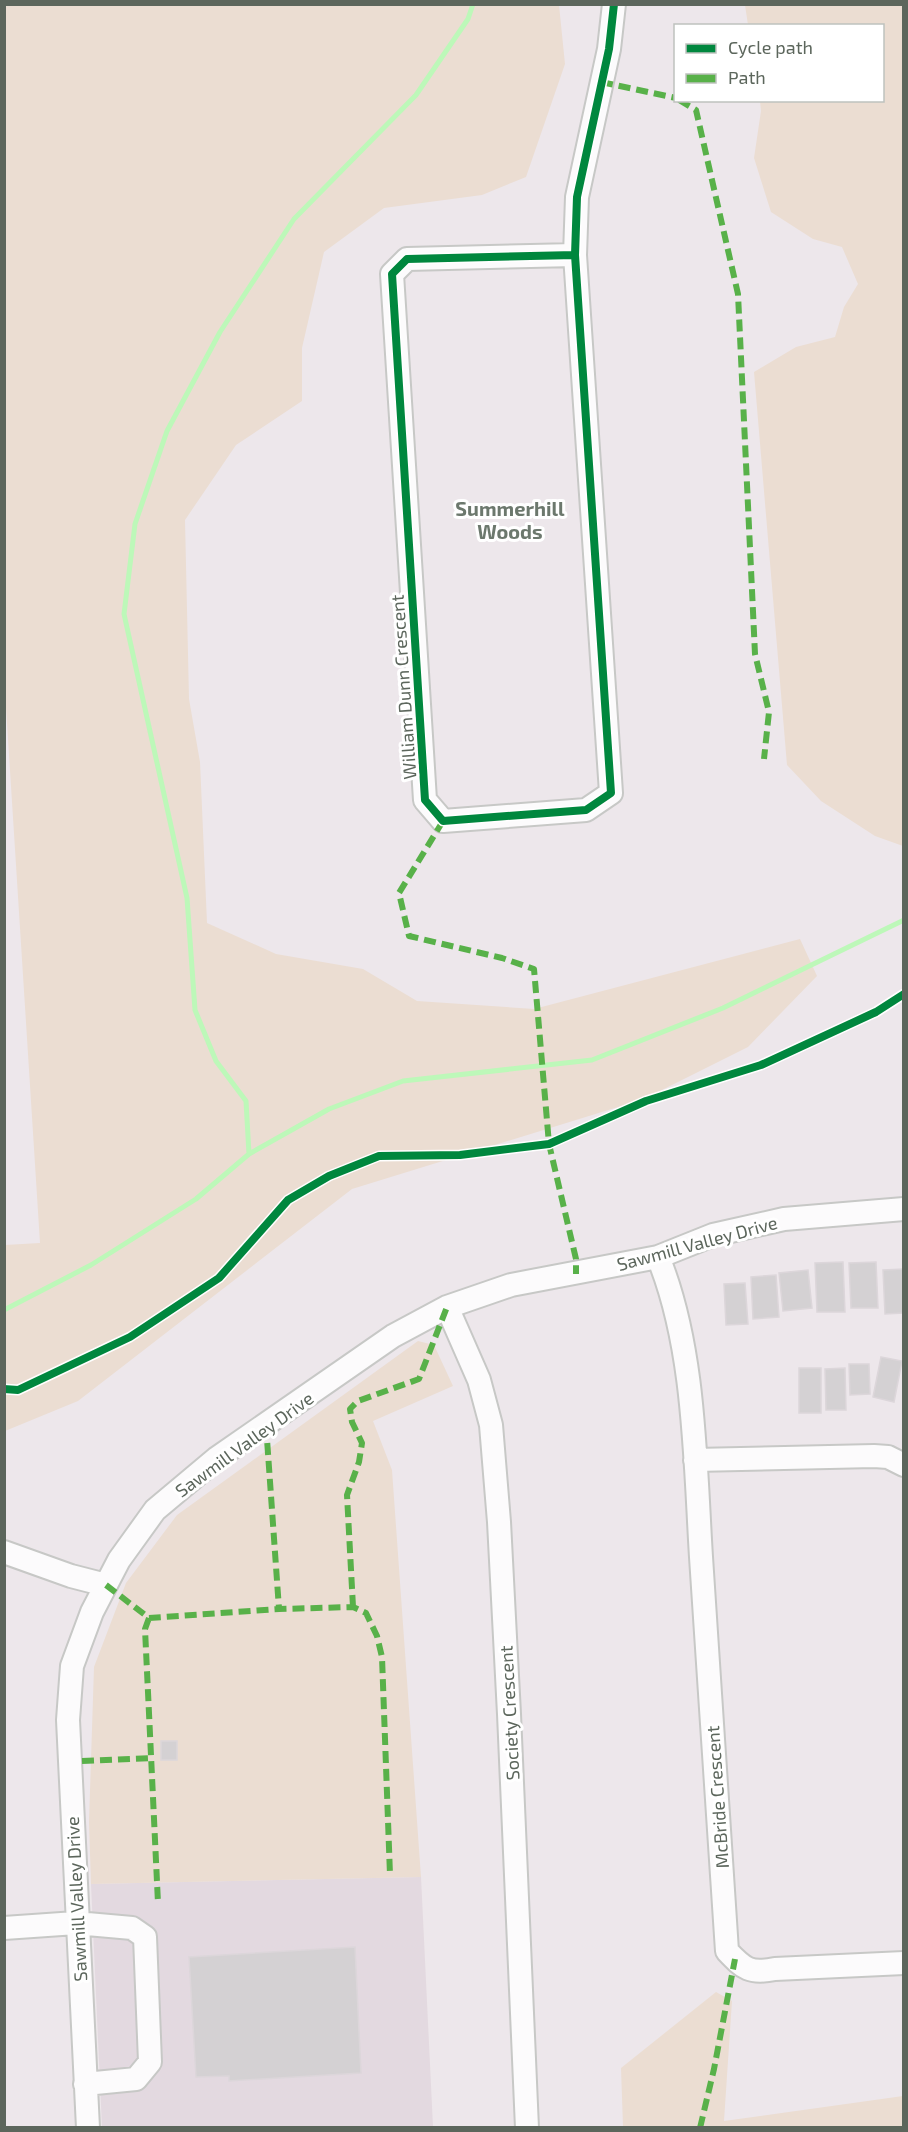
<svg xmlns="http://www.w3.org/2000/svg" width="908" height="2132" viewBox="0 0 908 2132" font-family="'Exo 2',sans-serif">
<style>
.education{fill:#e3d9e0}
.green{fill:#ebddd2}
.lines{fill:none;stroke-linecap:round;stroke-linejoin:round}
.stream{stroke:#bdf8b9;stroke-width:5}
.building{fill:#d4d1d3;stroke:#dcd6da;stroke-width:1.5}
.minor-casing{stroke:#c7c8c6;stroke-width:26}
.minor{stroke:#fcfbfc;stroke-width:22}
.quiet{stroke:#58b149;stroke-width:6;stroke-dasharray:12 6;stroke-linecap:butt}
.cycleway-casing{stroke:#fff;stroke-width:11}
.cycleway{stroke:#00873e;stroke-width:8}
.labels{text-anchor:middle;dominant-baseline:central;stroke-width:6;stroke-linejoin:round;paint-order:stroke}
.street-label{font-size:18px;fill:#5c665c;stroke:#fff}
.neighbourhood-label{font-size:20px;font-weight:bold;fill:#6c786d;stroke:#fff}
</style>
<rect width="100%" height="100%" fill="#ede7eb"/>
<!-- education -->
<path class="education" d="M421,1877l12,250h-331l-11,-243z"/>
<!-- green -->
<path class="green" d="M5,4l554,1 6,59 -39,113 -44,18 -98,13 -60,44 -22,96v53l-66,44 -51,75 4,179 11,63 7,161 69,31 87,15 54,32 117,8 266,-70 17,37 -69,71 -104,52 -292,90 -274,212 -73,30v-186l35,-2 -36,-567z
M745,5h158v841l-28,-10 -54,-35 -34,-36 -33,-393 42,-25 39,-10 9,-30 14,-23 -16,-37 -29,-8 -42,-27 -17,-54 7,-47 -1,-10 122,-1v-74l-134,-1z
M418,1341l16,4 19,41 -80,35 19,49 29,407 -330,7 -2,-62 5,-155 32,-84 51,-68z
M716,1992l16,9 -8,120 179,-25v31h-280l-2,-59z"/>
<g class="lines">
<!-- stream -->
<path class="stream" d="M249,1154l-3,-53 -30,-40 -21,-51 -8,-112 -63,-284 11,-90 32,-93 53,-99 74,-113 122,-124 52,-76 5,-15
M4,1310l87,-45 105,-66 53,-45 80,-45 74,-28 189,-21 131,-52 181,-88"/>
</g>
<!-- building -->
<path class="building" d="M843,1262l2,50h-28l-2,-49z
M876,1262l2,46h-27l-2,-45z
M904,1269v44l-19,1 -2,-44z
M808,1270l4,38 -29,3 -4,-38z
M776,1275l3,42 -26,2 -2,-42z
M745,1283l3,41 -22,1 -2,-41z
M881,1357l21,4 -8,41 -21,-5z
M849,1364h20l1,30 -20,1z
M799,1368h22v45h-22z
M845,1368l1,42h-20l-1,-41z
M161,1741h16v19h-16z
M355,1947l6,126 -132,8v-5l-33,1 -7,-120z"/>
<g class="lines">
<defs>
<path id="minor" d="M575,255l-168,4 -15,15 33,526 18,21 143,-11 25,-17 -36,-538 2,-58 32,-148 5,-45
M658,1257c37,90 37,203 43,300 9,131 17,263 26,394 17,18 23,23 48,18l129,-6
M447,1307l32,73 12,45 8,97 10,192 18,414
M695,1460l179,-4 14,1 16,8
M4,1552l67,24 35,9
M4,1928l72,-5 56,5 13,9 5,125 -14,17 -51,5
M88,2128l-20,-408 4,-54 20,-54 27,-52 36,-50 62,-52 176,-122 54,-29 64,-22 147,-28 55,-22 71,-16 120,-10"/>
</defs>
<!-- minor casing -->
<use href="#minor" class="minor-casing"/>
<!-- minor -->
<use href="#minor" class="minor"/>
<!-- quiet -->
<path class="quiet" d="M601,82l75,16
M679,100l17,10 42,184 17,360 14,58 -5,47
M443,821l-44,72 10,43 93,22 32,11 15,175 27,115v15
M266,1425l13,184
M106,1585l43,33 130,-9 74,-2 13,6 11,23 5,21 8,218
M353,1607l-6,-112 12,-33 3,-19 -10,-21 -2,-13 8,-8 61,-22 28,-72
M149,1618l-4,11 13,274
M82,1761l69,-3
M700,2128l14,-59 21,-110"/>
<defs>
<path id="cycleway" d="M575,255l-168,4 -15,15 33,526 18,21 143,-11 25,-17 -36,-538 2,-58 32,-148 5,-45
M4,1389l14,1 112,-53 89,-59 69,-78 41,-24 50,-20 81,-1 89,-11 97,-43 115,-36 115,-53 28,-18"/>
</defs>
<!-- cycleway casing -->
<use href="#cycleway" class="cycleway-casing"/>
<!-- cycleway -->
<use href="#cycleway" class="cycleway"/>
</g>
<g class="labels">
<!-- street labels -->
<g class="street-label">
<text transform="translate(403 687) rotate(-94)">William Dunn Crescent</text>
<text transform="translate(697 1243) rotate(-15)">Sawmill Valley Drive</text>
<text transform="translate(244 1444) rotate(-36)">Sawmill Valley Drive</text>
<text transform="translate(509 1713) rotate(-93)">Society Crescent</text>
<text transform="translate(717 1797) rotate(-94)">McBride Crescent</text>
<text transform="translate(76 1899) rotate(-93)">Sawmill Valley Drive</text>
</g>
<!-- neighbourhood labels -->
<g class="neighbourhood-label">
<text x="510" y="508">Summerhill<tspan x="510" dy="23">Woods</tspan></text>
</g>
</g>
<!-- border -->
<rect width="908" height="2132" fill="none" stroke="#5c665c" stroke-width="12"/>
<!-- legend -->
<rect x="674" y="24" width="210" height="78" fill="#ffffff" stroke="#bec2be" stroke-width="1.5"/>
<rect x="686" y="44" width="30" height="9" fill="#00873e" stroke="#bec2be" stroke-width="1.5"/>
<text x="728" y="54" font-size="18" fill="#5c665c">Cycle path</text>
<rect x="686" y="74" width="30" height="9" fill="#58b149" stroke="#bec2be" stroke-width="1.5"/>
<text x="728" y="84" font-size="18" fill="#5c665c">Path</text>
</svg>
